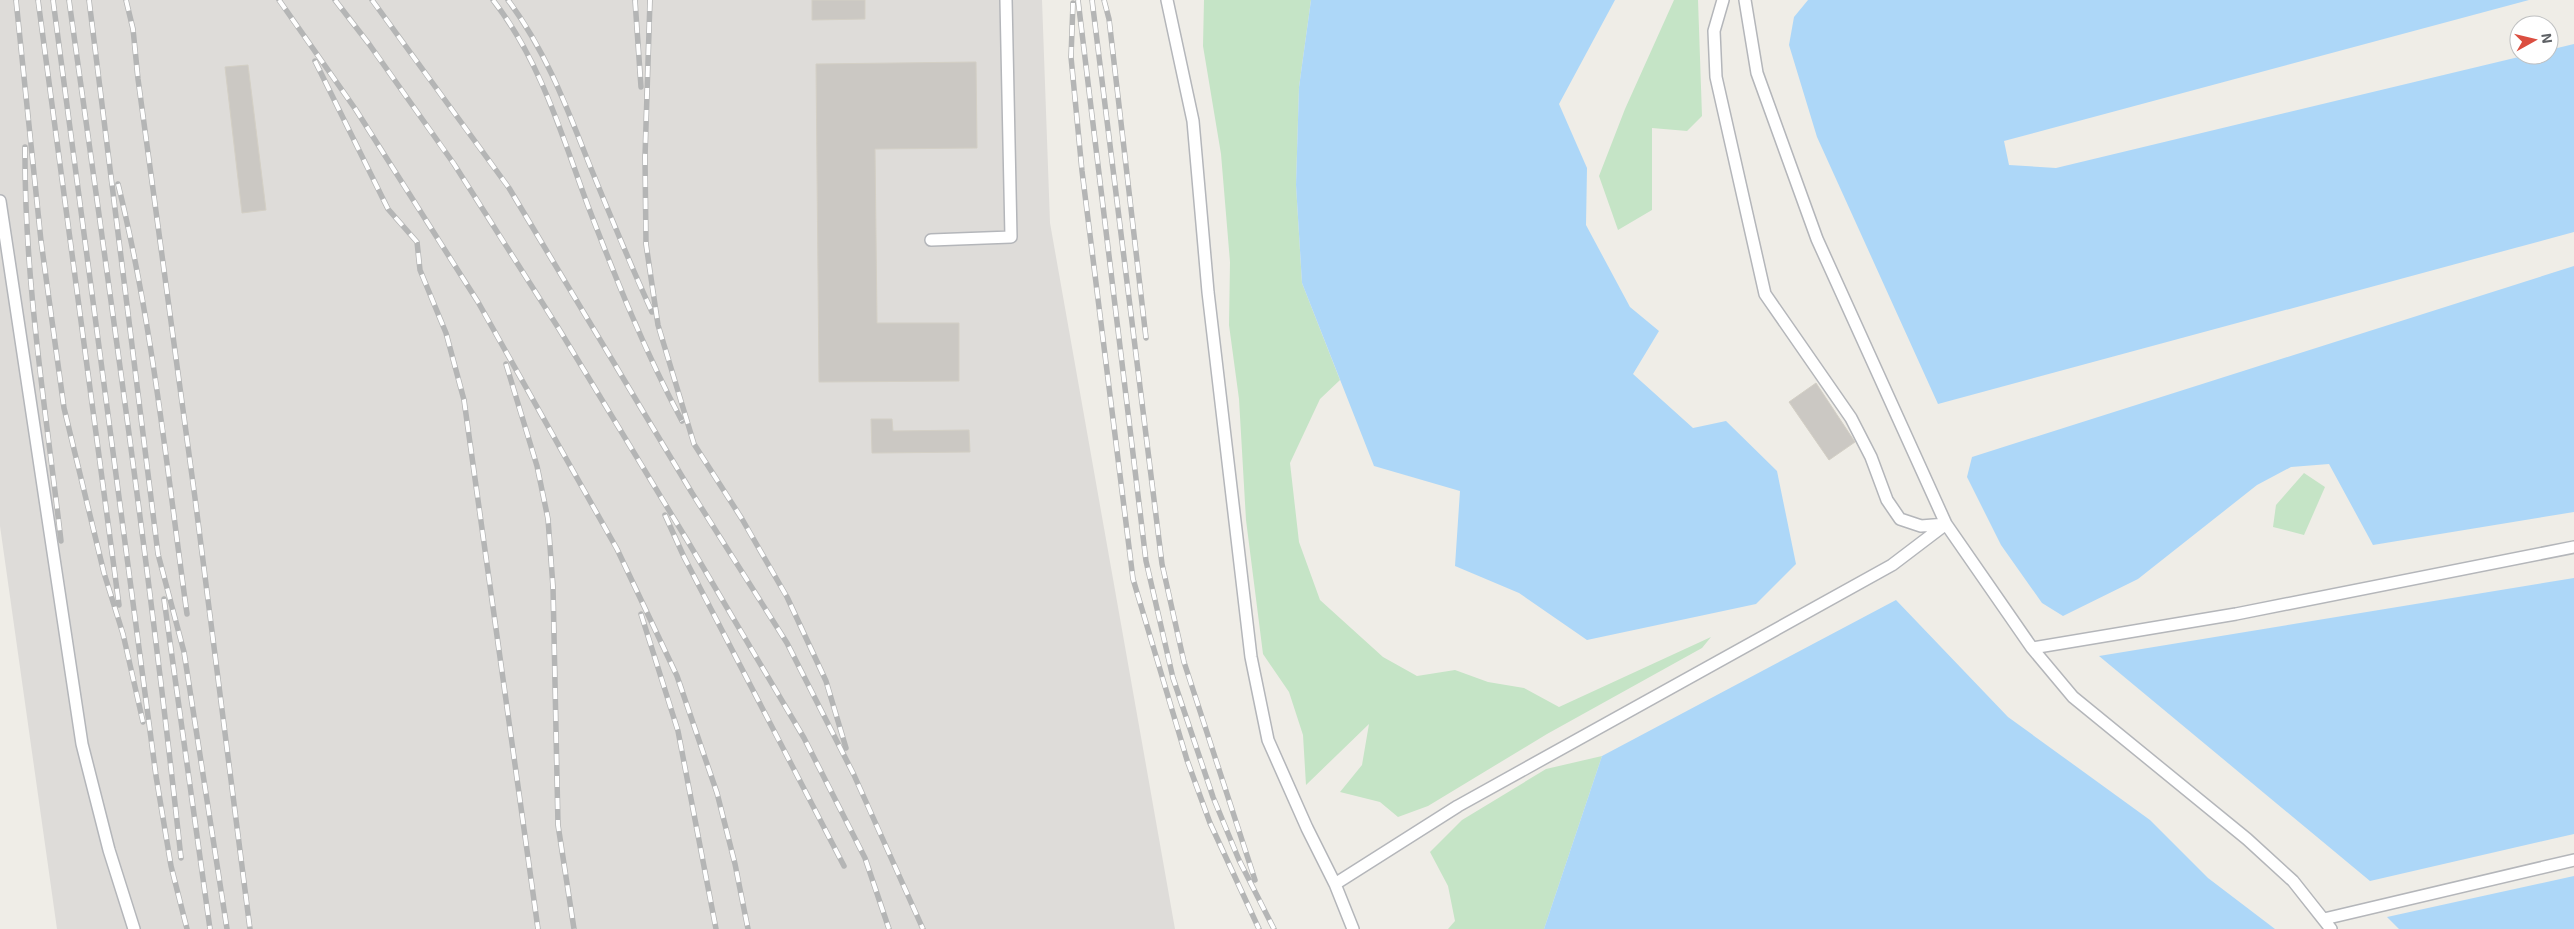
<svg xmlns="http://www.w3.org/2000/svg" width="2574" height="929" viewBox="0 0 2574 929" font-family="'Exo 2',sans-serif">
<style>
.industrial{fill:#dedcd9}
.green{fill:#c5e4c6}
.water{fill:#add7f8}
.building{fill:#cbc8c3;stroke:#d3cfc5}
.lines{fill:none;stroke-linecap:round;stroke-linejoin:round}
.service-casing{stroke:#b4b6ba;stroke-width:14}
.service{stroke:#fff;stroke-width:11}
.rail-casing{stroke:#b4b5b5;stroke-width:5.5}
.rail{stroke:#fff;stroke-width:4;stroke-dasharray:11;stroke-linecap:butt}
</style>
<rect width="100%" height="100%" fill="#efede7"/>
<!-- industrial -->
<path class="industrial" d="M0,0h1042l8,223 125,706h-1118l-57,-403z"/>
<!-- green -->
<path class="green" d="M1204,0h107l-12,87 -3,98 6,98 38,97 -20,19 -30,64 9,79 21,58 63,57 34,19 38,-6 33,12 36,6 35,19 152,-70 -9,11 -155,86 -119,72 -30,11 -18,-15 -40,-10 22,-27 7,-41 -63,61 -3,-50 -14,-43 -26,-38 -17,-134 -7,-121 -10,-74 1,-63 -9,-108 -18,-108z
M1674,0h24l4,116 -15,15 -35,-3v82l-34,20 -19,-54 26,-67z
M2304,473l21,14 -21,48 -31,-8 3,-22z
M1602,756l-58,173h-96l7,-8 -7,-35 -18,-34 32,-32 84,-51z"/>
<!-- water -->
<path class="water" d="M1311,0h304l-56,104 28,64 -1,57 44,82 29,24 -26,43 60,54 33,-7 51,50 19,93 -40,40 -169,36 -68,-47 -64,-27 5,-75 -86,-25 -72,-183 -6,-98 3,-98z
M1808,0h721l-525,141 5,24 47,3 471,-113h22v-5l25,-6v188l-636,172 -121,-267 -28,-92 5,-28z
M2574,266v246l-201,33 -44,-81 -38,3 -34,18 -119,94 -75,37 -21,-13 -41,-58 -34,-68 5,-20z
M2574,578v256l-204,47 -271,-225z
M1896,600l112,117 142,103 58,58 67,51h-731l58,-173z
M2574,876v53h-175l-12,-12z"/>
<!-- building -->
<path class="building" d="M812,0h53v19l-53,1z
M976,62l1,86 -102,1 2,174h82v58l-140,1 -3,-318z
M248,65l18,145 -24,3 -17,-146z
M1816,383l39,59 -26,18 -40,-58z
M871,419h21l1,12 76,-1 1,22 -98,1z"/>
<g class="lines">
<defs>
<path id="service" d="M1167,0l26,121 15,171 43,365 17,83 39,88 28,56 18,45
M1723,0l-9,31 2,46 49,217 86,124 20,39 16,43 13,19 21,7 25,-2
M1745,0l12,73 60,166 129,285 86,124 41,49 174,142 46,42 38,48
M0,201l82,543 27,106 25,79
M931,240l80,-3 -5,-237
M2032,648l204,-34 338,-67
M1335,884l123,-78 434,-241 54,-41
M2324,919l250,-59"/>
</defs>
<!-- service casing -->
<use href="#service" class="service-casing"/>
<!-- service -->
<use href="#service" class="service"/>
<defs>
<path id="rail" d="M16,0l25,241 23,167 40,165 19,61 20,88
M38,0l81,605
M53,0l103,776 15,90 16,63
M69,0c40,286 81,571 112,858
M89,0l69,554 26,98 43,277
M126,0l7,29 5,50 57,419 55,431
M279,0l77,110 122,192 139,247 60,127 40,117 18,71 13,65
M335,0l34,44 85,120 105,165 128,211 117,198 61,120 24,71
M372,0l137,188 183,305 95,150 67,132 69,154
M493,0c48,62 68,133 95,206 28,73 57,146 94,215
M508,0c38,51 59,108 82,166 20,49 40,98 62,146
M635,0l6,87
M650,0l-5,157 1,87 12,81 36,119 48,75 45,78 39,84 20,67
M1078,0l68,561 27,117 40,119 26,63 35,69
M1092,0l70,564 22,98 71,218
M1104,0l5,19 37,319
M1073,3l-2,54 11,114 51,408 54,181 23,63 49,106
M315,61l73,148 29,33 3,28 26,63 18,67 74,529
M25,147c-1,132 21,264 36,394
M118,184c35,141 49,287 69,430
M506,364l31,102 11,53 5,68 5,238 16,104
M665,515l19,42 160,309
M164,599l46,330
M641,614l37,117 38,198"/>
</defs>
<!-- rail casing -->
<use href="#rail" class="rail-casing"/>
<!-- rail -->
<use href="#rail" class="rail"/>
</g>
<!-- north arrow -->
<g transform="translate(2534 40) rotate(82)"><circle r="24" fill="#ffffff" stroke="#bfc0c1"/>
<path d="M0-4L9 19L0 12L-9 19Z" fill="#db4e40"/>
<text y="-8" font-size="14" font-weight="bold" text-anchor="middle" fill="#5e6165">N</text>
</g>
</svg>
